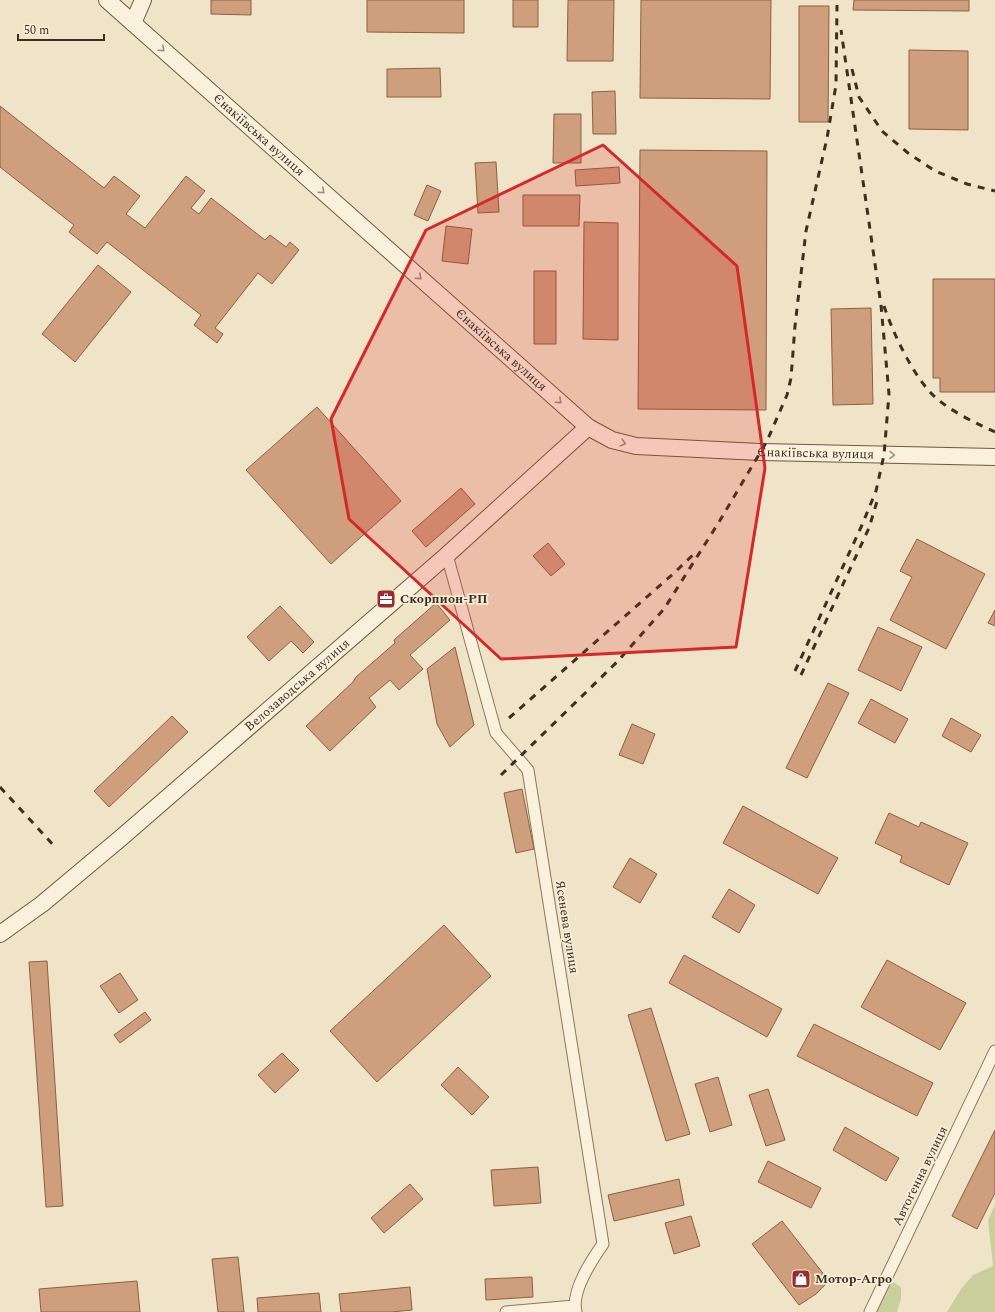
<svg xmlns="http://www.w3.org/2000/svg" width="995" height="1312" viewBox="0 0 995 1312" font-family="Spectral,serif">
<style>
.green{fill:#c9cf9b}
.building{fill:#cf9f7d;stroke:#8d5f41}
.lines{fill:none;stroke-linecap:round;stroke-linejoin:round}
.street-casing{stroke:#8d765c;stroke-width:13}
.secondary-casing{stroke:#6f573f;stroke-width:18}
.street{stroke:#faf1dc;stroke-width:11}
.secondary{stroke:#faf1dc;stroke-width:16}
.rail{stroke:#3d2e20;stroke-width:3;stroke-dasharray:7 7;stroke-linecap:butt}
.oneway{stroke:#9c907e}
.marked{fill:#d62828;fill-opacity:0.2;stroke:#d62828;stroke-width:3;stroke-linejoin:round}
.labels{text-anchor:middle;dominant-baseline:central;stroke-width:3.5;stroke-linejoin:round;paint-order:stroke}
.street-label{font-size:13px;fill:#3d2e20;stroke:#f7eed8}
.poi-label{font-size:13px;font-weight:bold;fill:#3d2e20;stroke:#f7eed8;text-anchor:start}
</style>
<rect width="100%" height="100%" fill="#f0e4c8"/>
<!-- green -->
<path class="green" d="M995,1205v107h-48l14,-23 12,-14 20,-9 -5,-46z
M890,1280l11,7v12l-4,13h-27z"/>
<!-- building -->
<path class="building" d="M211,0h40v15l-40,-1z
M367,0h97v33l-97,-1z
M513,0h25v27h-25z
M568,0h46l-1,61h-46z
M641,0h130l-1,99 -130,-1z
M854,0h115v11l-116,-1z
M799,6h30l-1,116h-29z
M909,50l59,1v79l-59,-1z
M440,68l1,29h-54v-28z
M615,91l1,43h-23l-1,-42z
M0,106l104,82 10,-12 26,20 -14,18 19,14 41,-52 19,15 -14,17 8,6 12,-16 54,42 5,-5 16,12 4,-5 9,8 -27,34 -14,-11 -43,55 8,6 -6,9 -23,-18 7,-10 -94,-73 -10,12 -28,-22 5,-7 -74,-58z
M554,114h27v49h-28z
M640,150l127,1 -1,259 -128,-1z
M496,162l3,50 -21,1 -3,-50z
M619,167l1,16 -44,3 -1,-16z
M427,185l14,6 -13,30 -14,-6z
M523,195h57l-1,31h-56z
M584,222l34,1v117l-35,-1z
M446,226l26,3 -4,35 -26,-3z
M98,265l33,27 -56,70 -33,-28z
M534,271h22v73h-22z
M933,279h62v113h-55v-14h-7z
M871,308l2,96 -40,1 -2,-96z
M317,407l84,94 -70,63 -85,-94z
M461,488l14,16 -49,43 -14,-16z
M917,539l68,35 -39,75 -56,-29 22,-43 -12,-6z
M548,543l17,21 -14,12 -18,-20z
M436,603l14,17 -40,35 13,14 -24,21 -9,-10 -21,18 7,9 -46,44 -24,-25 47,-44 3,-5 39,-34 -1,-3z
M280,606l34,36 -11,11 -12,-12 -22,20 -22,-24z
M995,610v16l-7,-3z
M878,627l44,20 -21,44 -43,-21z
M455,647l19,78 -24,22 -13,-23 -10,-55z
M828,683l21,10 -42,85 -21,-10z
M871,699l37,20 -13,24 -37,-20z
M172,716l16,16 -79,75 -15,-16z
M951,718l30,17 -10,17 -29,-16z
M632,724l23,10 -12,30 -24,-9z
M522,789l12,60 -18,4 -12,-60z
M743,806l95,52 -20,36 -95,-51z
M889,813l30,14 2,-5 47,21 -19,42 -49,-23 2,-6 -27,-13z
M630,858l27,16 -17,29 -27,-16z
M729,889l26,16 -16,28 -27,-16z
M444,925l47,51 -114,106 -47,-51z
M684,955l98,54 -15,28 -98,-54z
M887,960l79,43 -26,47 -79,-43z
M47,961l16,245 -17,1 -17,-245z
M120,973l18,27 -19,13 -19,-27z
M651,1008l39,126 -24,7 -38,-126z
M145,1012l6,8 -31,23 -6,-8z
M814,1024l119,59 -16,33 -120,-60z
M282,1053l17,17 -24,23 -17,-18z
M458,1067l31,30 -17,18 -31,-30z
M718,1077l14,48 -22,7 -15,-48z
M768,1089l17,51 -19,6 -17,-51z
M845,1127l54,31 -13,23 -53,-31z
M995,1130v63l-18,36 -25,-13z
M768,1161l53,27 -10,20 -53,-26z
M538,1167l3,36 -47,3 -3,-36z
M679,1179l5,26 -70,16 -6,-26z
M410,1184l13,15 -39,34 -13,-15z
M691,1216l9,30 -26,8 -9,-31z
M782,1221l47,60 -13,13 -17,11 -47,-61z
M238,1257l6,55h-26l-6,-53z
M532,1277l1,20 -47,3 -1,-21z
M137,1281l3,31h-99l-2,-23z
M410,1287l2,23 -21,2h-50l-2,-18z
M319,1293l2,19h-63l-1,-14z"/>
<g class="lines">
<defs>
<path id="street" d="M447,555l49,178 32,37 75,474c-12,17 -32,47 -27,68
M506,1312l68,-6
M870,1312l125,-261"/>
<g id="secondary">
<path id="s1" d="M107,0l481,427 24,13 24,6 124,6 235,5"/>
<path d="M133,23l10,-23"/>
<path id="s2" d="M0,934l42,-30 80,-67 325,-282 141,-128"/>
</g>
</defs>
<!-- street casing -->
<use href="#street" class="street-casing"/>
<!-- secondary casing -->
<use href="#secondary" class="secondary-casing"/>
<!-- street -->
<use href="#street" class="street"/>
<!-- secondary -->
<use href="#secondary" class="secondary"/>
<!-- rail -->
<path class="rail" d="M852,69l7,28 23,34 7,6 19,16 27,18 32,13 28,7
M884,306c9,27 27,65 46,86 14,16 45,31 65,40
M795,671l67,-146 14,-34 8,-36 5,-61 -8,-89 -40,-275
M801,675l68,-147 9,-30
M509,718l164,-144 23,-22
M501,775l116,-113 47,-53 55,-87 48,-81 20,-46 4,-17 4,-52 11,-95 21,-93 9,-53 1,-80
M0,787l56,61"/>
</g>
<!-- one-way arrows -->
<defs><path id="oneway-chevron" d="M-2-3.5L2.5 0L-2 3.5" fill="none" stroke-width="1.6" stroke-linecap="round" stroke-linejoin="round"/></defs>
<g class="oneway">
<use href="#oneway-chevron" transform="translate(162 49) rotate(42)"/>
<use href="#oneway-chevron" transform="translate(322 191) rotate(42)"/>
<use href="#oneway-chevron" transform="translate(419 277) rotate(42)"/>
<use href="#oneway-chevron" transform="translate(559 401) rotate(42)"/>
<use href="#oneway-chevron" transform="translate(623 443) rotate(15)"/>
<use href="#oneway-chevron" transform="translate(892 455) rotate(1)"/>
</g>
<!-- marked area -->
<path class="marked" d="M603,145l134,121 28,202 -29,179 -235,12 -152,-140 -18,-100 95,-189z"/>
<!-- icons -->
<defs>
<symbol id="office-square" viewBox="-11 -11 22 22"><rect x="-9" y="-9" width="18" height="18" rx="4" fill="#9e2a2b" stroke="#f7eed8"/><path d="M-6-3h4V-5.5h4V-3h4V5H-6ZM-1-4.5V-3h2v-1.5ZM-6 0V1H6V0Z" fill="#fff"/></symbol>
<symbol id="shop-square" viewBox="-11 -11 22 22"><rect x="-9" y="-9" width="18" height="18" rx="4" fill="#9e2a2b" stroke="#f7eed8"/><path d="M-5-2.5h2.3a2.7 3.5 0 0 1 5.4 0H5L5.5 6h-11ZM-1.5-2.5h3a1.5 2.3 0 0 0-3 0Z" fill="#fff"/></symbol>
</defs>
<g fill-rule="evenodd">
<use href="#office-square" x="375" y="588" width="22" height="22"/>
<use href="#shop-square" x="790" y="1268" width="22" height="22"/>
</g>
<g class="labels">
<!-- street labels -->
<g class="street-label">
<text stroke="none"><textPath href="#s1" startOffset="203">Єнакіївська вулиця</textPath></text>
<text stroke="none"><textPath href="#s1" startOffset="527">Єнакіївська вулиця</textPath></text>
<text stroke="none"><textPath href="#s1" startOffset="875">Єнакіївська вулиця</textPath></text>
<text stroke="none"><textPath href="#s2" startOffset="388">Велозаводська вулиця</textPath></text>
<text transform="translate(567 927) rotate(81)">Ясенева вулиця</text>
<text transform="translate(920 1176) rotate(-64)">Автоґенна вулиця</text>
</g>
<!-- poi labels -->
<g class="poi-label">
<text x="400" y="599">Скорпион-РП</text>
<text x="815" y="1279">Мотор-Агро</text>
</g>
</g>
<!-- scale -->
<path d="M18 34v6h86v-6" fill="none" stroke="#3d2e20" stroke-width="2"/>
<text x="24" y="34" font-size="12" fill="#3d2e20" stroke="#f7eed8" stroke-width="3" paint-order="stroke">50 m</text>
</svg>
